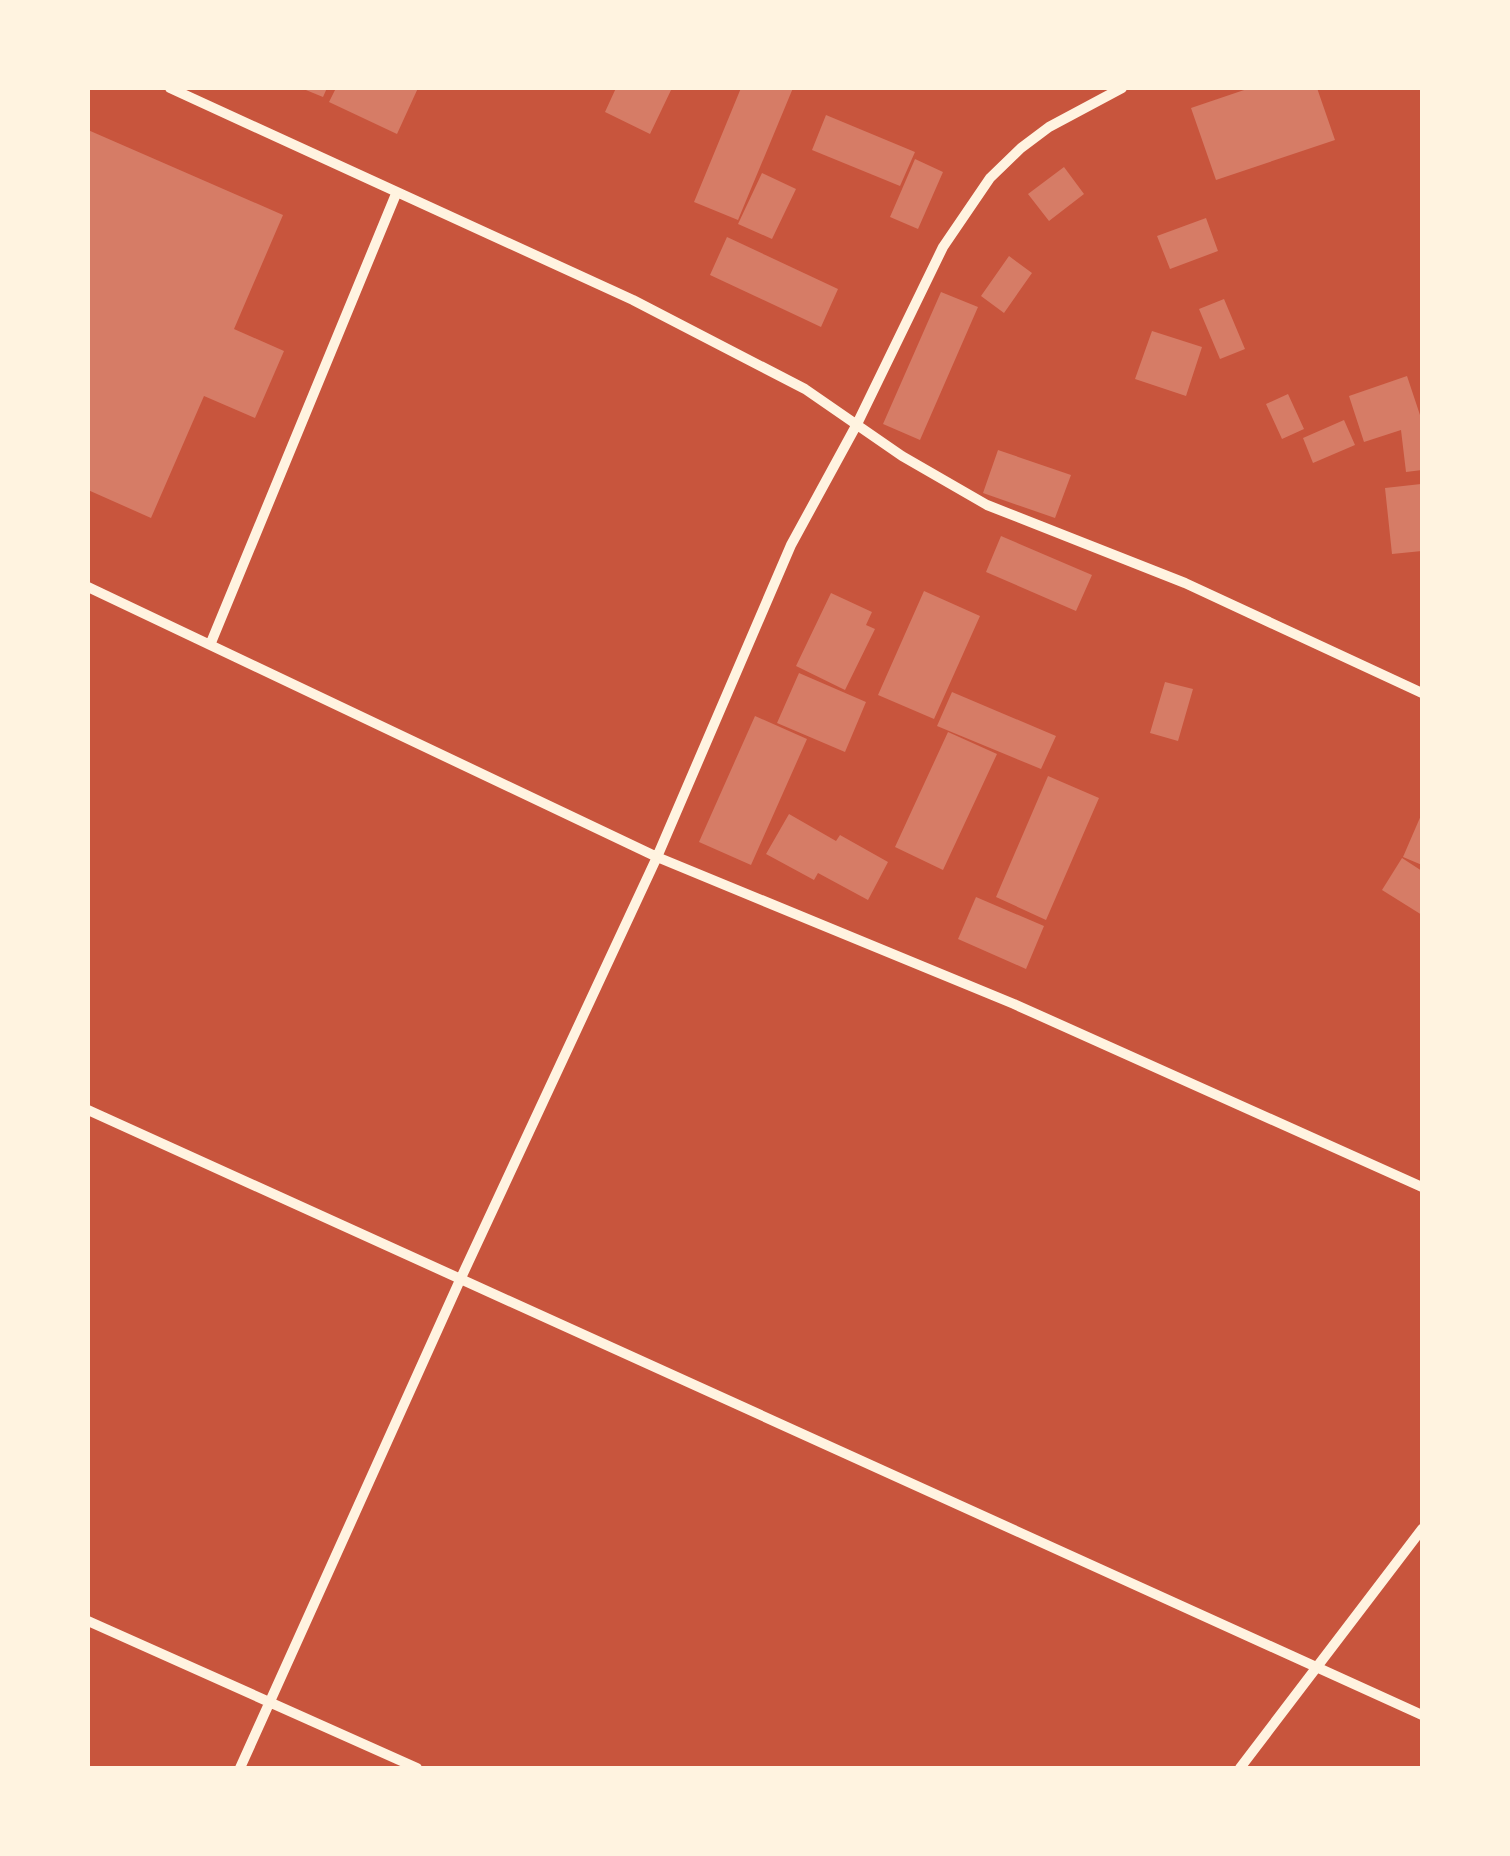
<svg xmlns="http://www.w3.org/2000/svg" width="1510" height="1856" viewBox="0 0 1510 1856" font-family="Overpass,sans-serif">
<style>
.building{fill:#d67c66}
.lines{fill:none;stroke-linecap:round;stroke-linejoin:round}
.minor{stroke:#fff3e0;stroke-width:10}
</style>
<rect width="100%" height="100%" fill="#c8553d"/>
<!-- building -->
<path class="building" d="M301,88h26l-4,9z
M336,88h82l-21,46 -68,-32z
M616,88h56l-22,46 -45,-22z
M741,88h52l-55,132 -44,-18z
M1250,88h67l18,52 -119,40 -25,-72z
M826,115l89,37 -15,34 -88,-36z
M88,130l195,85 -49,114 50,22 -29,67 -51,-22 -53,122 -63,-28z
M915,159l28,13 -25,57 -28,-12z
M1064,167l20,27 -35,27 -21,-27z
M762,173l34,16 -24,50 -34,-15z
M1206,218l12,33 -48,18 -13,-33z
M727,237l111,52 -17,38 -111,-52z
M1009,256l23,17 -28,40 -23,-17z
M941,292l37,15 -58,133 -37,-16z
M1224,299l21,50 -25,10 -21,-50z
M1152,331l50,16 -16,49 -51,-17z
M1407,376l15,45v49l-16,2 -5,-42 -37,12 -15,-46z
M1288,394l16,35 -22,10 -16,-35z
M1344,420l11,25 -42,18 -10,-25z
M998,450l73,25 -16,43 -72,-25z
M1421,484l1,67 -30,3 -7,-66z
M1001,536l91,39 -16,36 -90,-39z
M924,591l56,25 -46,103 -56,-24z
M831,593l41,19 -6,13 9,4 -30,61 -49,-24z
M799,673l67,29 -21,50 -68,-29z
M1165,682l28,7 -15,52 -28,-8z
M952,692l104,44 -15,33 -104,-43z
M755,716l52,23 -56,126 -52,-23z
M948,732l49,22 -54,116 -48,-23z
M1048,776l51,22 -53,122 -50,-23z
M1422,813v52l-19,-8z
M789,814l47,27 4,-6 48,27 -20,38 -50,-27 -4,7 -48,-26z
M1402,858l20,13v44l-40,-25z
M976,897l68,29 -18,43 -68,-30z"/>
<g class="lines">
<!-- minor -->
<path class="minor" d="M170,88l463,212 172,89 97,67 85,49 198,78 237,110
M88,587l569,270 357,147 408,183
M210,645l186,-451
M88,1110l1334,605
M88,1621l329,147
M240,1768l220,-488 197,-423 134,-312 66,-121 86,-177 47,-69 31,-30 28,-21 73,-39
M1240,1768l182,-239"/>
</g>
<!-- border -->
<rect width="1510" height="1856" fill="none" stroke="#fff3e0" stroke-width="180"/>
</svg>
